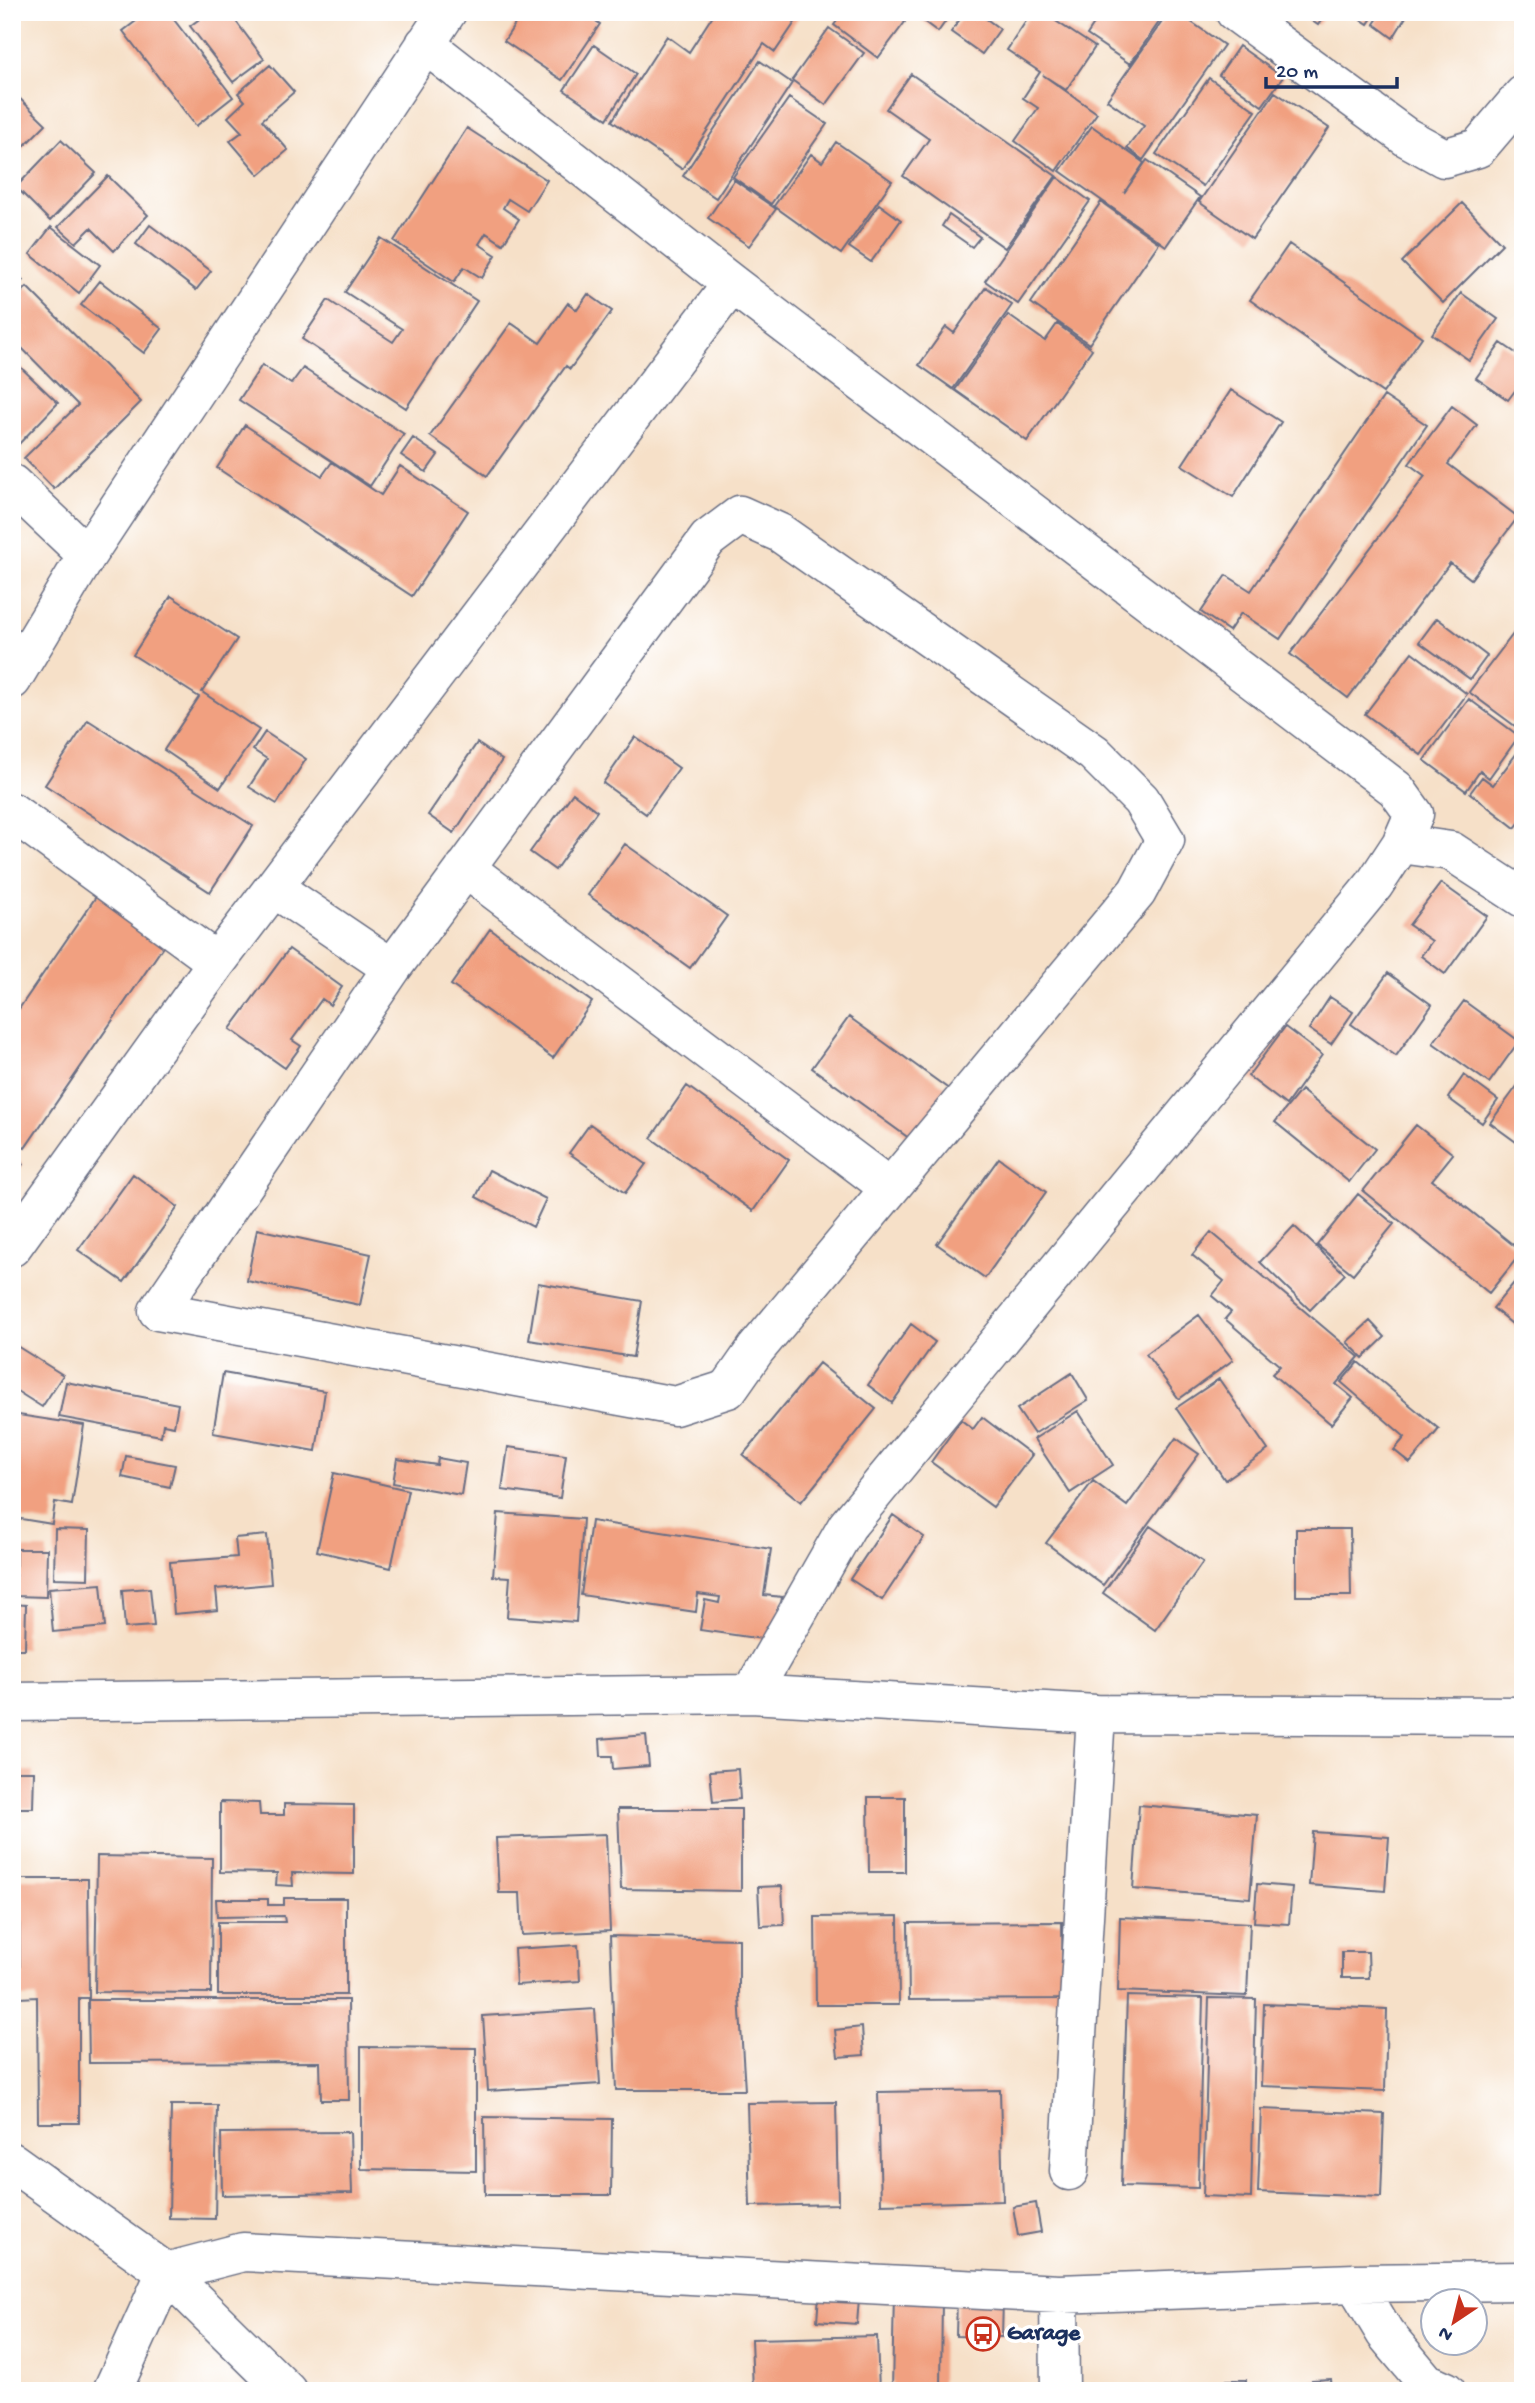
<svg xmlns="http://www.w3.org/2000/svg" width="1535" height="2403" viewBox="0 0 1535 2403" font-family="'Gochi Hand',sans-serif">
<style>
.building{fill:#f1a080}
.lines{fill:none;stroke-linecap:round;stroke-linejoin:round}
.minor-casing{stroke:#686d83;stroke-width:41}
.minor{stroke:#fff;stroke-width:38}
.labels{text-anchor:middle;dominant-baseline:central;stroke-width:7;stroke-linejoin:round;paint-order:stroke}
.poi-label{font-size:23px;font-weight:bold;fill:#1b2f5e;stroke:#fff;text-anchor:start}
</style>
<rect width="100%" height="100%" fill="#fff"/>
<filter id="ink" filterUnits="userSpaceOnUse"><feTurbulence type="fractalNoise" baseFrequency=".0143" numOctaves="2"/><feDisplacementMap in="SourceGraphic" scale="14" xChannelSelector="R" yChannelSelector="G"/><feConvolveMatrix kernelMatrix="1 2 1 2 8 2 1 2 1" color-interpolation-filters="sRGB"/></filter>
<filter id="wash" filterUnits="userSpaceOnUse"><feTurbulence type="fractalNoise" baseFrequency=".00686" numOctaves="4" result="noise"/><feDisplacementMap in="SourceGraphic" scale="28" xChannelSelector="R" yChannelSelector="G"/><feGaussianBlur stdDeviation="1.57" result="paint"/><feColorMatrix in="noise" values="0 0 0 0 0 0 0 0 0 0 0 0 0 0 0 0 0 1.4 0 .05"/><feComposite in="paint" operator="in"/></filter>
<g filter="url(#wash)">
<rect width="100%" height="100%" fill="#f6e0c8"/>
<g id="blocks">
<!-- building -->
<path class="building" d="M148,12h20l65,85 -37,29 -73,-95z
M209,12h20l35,47 -31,23 -43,-56z
M523,12h60l17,12 -38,56 -58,-39z
M715,12h87l-27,40 -11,-8 -82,125 -70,-48 55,-85 22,16z
M844,12h48l13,10 -27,36 -44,-33z
M911,12h41l-14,20z
M965,12h12l23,17 -18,25 -31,-22z
M1032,12h10l53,35 -29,43 -23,-15 54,38 -41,58 -41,-30 23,-33 -15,-10 17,-26 -33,-22z
M1102,12h64l-36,52 -43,-29z
M1169,12h8l47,33 -81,115 -16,-12 17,-22 -37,-26z
M1299,12h28l-9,13z
M1350,12h26l-8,12z
M1382,12h27l-16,26 -19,-14z
M829,28l35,25 -38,52 -34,-25z
M594,45l42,29 -29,45 -43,-29z
M1239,46l44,31 -21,29 -43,-31z
M760,61l32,22 -76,115 -33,-22z
M270,65l24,27 -32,28 26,30 -29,25 -29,-34 12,-9 -14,-15 17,-16 -7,-8z
M911,74l145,102 -51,72 -102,-72 26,-37 -43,-30z
M1209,78l47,33 -53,75 -47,-32z
M12,91l34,33 -34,34z
M1275,92l54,36 -77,111 -53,-37z
M789,98l38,26 -56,80 -38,-27z
M1092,126l52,37 -20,30 23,-33 53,37 -34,49 -106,-75z
M467,128l80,52 -20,31 -19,-12 -5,9 16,11 -16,25 -17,-11 -7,11 17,11 -14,23 -18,-11 -10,15 -60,-41z
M61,140l35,33 -46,48 -34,-34z
M836,142l56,39 -51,73 -67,-48 37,-52 11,8z
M108,176l40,39 -34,36 -23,-23 -15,15 -18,-16z
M1057,177l33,24 -72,103 -33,-23z
M734,180l42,29 -27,37 -41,-28z
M1101,202l58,41 -70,101 -58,-41z
M1462,203l40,41 -59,59 -41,-41z
M879,204l22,16 -30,42 -22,-15z
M949,215l31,22 -8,10 -30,-21z
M150,225l61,46 -15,19 -60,-46z
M51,227l49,38 -21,28 -49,-39z
M381,238l96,63 -71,107 -104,-69 26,-39 65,42 9,-13 -57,-37z
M1289,244l133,93 -39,56 -133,-93z
M12,270l11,10 -11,12z
M100,281l62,48 -18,24 -63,-48z
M27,287l114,115 -87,87 -30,-31 54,-53 -66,-67v-36z
M986,287l26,18 -59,84 -34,-24 27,-38 8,6z
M1461,293l37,26 -29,41 -37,-26z
M588,294l24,17 -42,58 -4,-3 -79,110 -57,-40 81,-113 29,20 28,-40 9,7z
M1008,315l37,26 12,-17 35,25 -65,92 -72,-51z
M1501,343l22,15v22l-15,20 -32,-22z
M12,359l46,44 -42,44 -4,-4z
M262,365l29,19 12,-16 101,66 -34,52 -131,-86z
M1231,390l50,32 -48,75 -51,-32z
M1384,396l43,29 -147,214 -39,-26 -12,18 -28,-19 25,-37 25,16z
M1452,406l25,19 -29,39 70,53 -47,62 -21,-16 -102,135 -58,-44 135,-178 -16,-12z
M245,425l77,51 10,-14 49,33 19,-29 68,45 -56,85 -195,-128z
M413,438l25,17 -12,17 -25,-17z
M171,596l66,43 -35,53 57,38 -39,58 -56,-38 35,-53 -66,-42z
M1437,618l50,38 -17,23 -51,-37z
M1523,621v111l-54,-40z
M1412,652l55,42 -46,61 -56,-41z
M1469,699l50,37 -30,42 -9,-7 -14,20 -42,-31z
M88,720l165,106 -43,66 -165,-107z
M265,732l41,27 -29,45 -28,-17 18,-28 -14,-9z
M635,737l44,31 -33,46 -43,-31z
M477,743l25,17 -48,73 -26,-18z
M1523,745v73l-8,10 -45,-35 12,-16 11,8z
M573,793l24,18 -42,59 -25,-18z
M625,844l102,72 -37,52 -102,-73z
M1441,883l46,33 -42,58 -24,-18 11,-15 -23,-16z
M100,891l69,47 -144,210 -13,-9v-120z
M490,929l102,73 -39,56 -102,-73z
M289,949l53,38 -12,18 -8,-6 -30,41 9,6 -16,22 -55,-39z
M1388,973l44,32 -36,51 -45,-32z
M1330,997l23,15 -22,32 -22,-15z
M1464,1001l55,40 -30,42 -56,-40z
M849,1017l101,73 -37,51 -101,-73z
M1285,1027l37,28 -36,50 -38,-29z
M1464,1075l34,25 -16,23 -34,-25z
M1523,1078v69l-33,-24z
M687,1086l102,74 -36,51 -102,-73z
M1301,1090l74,59 -26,33 -74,-60z
M590,1124l56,40 -21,29 -56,-40z
M1416,1125l37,29 -21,26 90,72 -33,41 -126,-102z
M12,1157l11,7 -11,16z
M999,1158l47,34 -61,86 -48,-34z
M489,1170l57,29 -13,28 -57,-30z
M133,1174l45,33 -54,75 -46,-32z
M1358,1194l36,30 -41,50 -36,-29z
M1294,1226l51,48 -35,36 -50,-48z
M257,1229l114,25 -11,51 -113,-24z
M1211,1232l148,125 -23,27 17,14 -22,26 -59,-50 8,-8 -55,-47 6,-7 -19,-16 12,-15 -32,-26z
M1523,1272v61l-30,-25z
M538,1283l104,18 -9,56 -104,-17z
M1199,1315l34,45 -54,39 -33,-45z
M1370,1321l15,16 -22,21 -16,-16z
M911,1324l24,18 -43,61 -24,-18z
M12,1343l51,32 -21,32 -30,-19z
M1358,1362l81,67 -29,34 -16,-13 11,-13 -64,-55z
M819,1363l57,46 -75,93 -58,-47z
M223,1373l102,18 -9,60 -103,-18z
M1072,1373l16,27 -54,34 -17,-25z
M1219,1379l49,71 -43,30 -49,-72z
M66,1382l112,22 -4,22 -11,-2 -2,12 -102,-19z
M1078,1411l35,54 -43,28 -36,-54z
M12,1414l72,11 -12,80 -17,-3 -3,22 -37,-6 4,-22 -7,-1z
M982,1417l50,38 -39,52 -62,-45 30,-42 12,9z
M1176,1438l23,16 -96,131 -57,-42 47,-62 34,25z
M508,1447l58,8 -6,43 -58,-8z
M126,1456l49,9 -5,22 -48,-10z
M438,1458l28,5 -5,32 -68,-12 4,-24 40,6z
M334,1473l74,17 -17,78 -74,-17z
M498,1513l85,6 -7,103 -69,-5 3,-40 -17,-1z
M893,1515l31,22 -42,63 -32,-21z
M591,1521l180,28 -7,46 18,2 -6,44 -76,-11 5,-30 14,3 1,-6 -22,-3 -2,18 -115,-17z
M1150,1526l53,36 -48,68 -52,-37z
M55,1529l34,1 -1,49 -34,-1z
M1296,1529h54l1,67h-55z
M267,1535l4,49 -55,5 2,21 -44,4 -4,-52 67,-5 -2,-19z
M16,1549h31l-1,48 -31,-1z
M101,1584l4,43 -52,5 -4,-44z
M150,1588l4,38 -29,2 -3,-38z
M12,1604l14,1 -1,44h-13z
M646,1735l3,31 -36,3 -1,-13h-11l-1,-17z
M738,1769l2,30 -27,3 -3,-31z
M12,1771h22l-1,37h-21z
M868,1797h37v75h-36z
M220,1802l39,1 1,12h24v-11l70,1v69l-62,-1 1,13 -17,-1 1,-12 -57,-1z
M1139,1805l118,10 -7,83 -117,-9z
M618,1809h123v82l-120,-2z
M1313,1832l76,5 -4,54 -76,-6z
M606,1834l4,97 -88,4 -2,-42h-21l-3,-55z
M97,1856l115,2 -1,135 -116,-1z
M19,1879h69l1,119h-10v125h-41l-1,-126 -17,1z
M1257,1884l35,3 -3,37 -35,-2z
M782,1886l2,39 -24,1 -2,-39z
M284,1898h62v97h-128v-73h67l-1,-6 -67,1 -1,-18h52v6h16z
M898,1916l1,89h-83l-1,-88z
M1120,1917l130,6 -3,73 -129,-5z
M1062,1922l1,77 -154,1 -1,-77z
M610,1936l129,3v57l6,94h-129z
M578,1945l2,36 -64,4 -2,-36z
M1342,1952h26l1,26h-27z
M1127,1996l76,2 -5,190 -77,-2z
M1209,1998l47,1 -5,199 -48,-2z
M88,2000h260l1,100h-28l-1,-38 -231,1z
M1264,2004l123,5 -2,82 -124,-5z
M595,2009l5,75 -112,7 -5,-75z
M862,2027l2,28 -26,2 -3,-27z
M361,2047l115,1v123l-115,-2z
M1000,2090l3,111 -122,3 -3,-112z
M836,2102l2,102 -88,2 -3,-103z
M171,2105h46l-2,114 -46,-1z
M1261,2109l123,5 -3,83 -123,-5z
M484,2117l128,2 -1,76h-126z
M350,2132l2,61 -130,2 -1,-62z
M1036,2203l5,29 -23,4 -5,-29z
M894,2293l48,1 -1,97h-49z
M819,2295l40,3 -2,26 -40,-3z
M957,2298l46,2 -1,37 -46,-1z
M877,2336l2,55h-126l-2,-52z
M1331,2379l1,12h-19l-1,-11z
M1227,2380h19v11h-19z"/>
</g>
</g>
<g filter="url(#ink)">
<use href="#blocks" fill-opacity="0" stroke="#686d83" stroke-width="2"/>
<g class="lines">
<defs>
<path id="minor" d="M1235,12l171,125 38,21 34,-10 45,-53
M425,44l307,240 664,505 18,25 -13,30 -27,41 -527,641 -96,168
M12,484l75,71
M12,680l75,-125 360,-543
M12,812l205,150
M1401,844l50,7 72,47
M465,868l425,320
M274,888l118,80 -234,343 517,95 53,-17 28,-40 381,-457 28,-52 -24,-40 -47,-47 -314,-220 -40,-18 -32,24 -316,429
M12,1247l205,-285 515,-678
M12,1702l739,-8 345,20 427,2
M12,2162l154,110 121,119
M1069,2171l27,-457
M166,2272l77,-20 816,42 296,-11 168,-2
M1355,2283l30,50 41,49 20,9
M1059,2294l1,97
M112,2391l54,-119"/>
</defs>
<!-- minor casing -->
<use href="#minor" class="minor-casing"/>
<!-- minor -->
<use href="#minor" class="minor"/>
</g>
</g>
<!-- icons -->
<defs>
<symbol id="bus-ring" viewBox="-11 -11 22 22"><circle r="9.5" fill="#fff" stroke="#c8321e" stroke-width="1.5"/><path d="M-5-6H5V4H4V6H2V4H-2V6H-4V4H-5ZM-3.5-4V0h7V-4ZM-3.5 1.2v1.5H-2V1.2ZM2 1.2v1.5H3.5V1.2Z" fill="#c8321e"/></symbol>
</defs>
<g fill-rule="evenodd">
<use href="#bus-ring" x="964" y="2315" width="38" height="38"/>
</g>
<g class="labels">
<!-- poi labels -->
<g class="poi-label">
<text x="1007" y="2334">Garage</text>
</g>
</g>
<!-- margin -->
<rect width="1535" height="2403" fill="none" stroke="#fff" stroke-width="42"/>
<!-- north arrow -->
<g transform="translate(1454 2322) rotate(215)"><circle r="33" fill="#ffffff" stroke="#a4acbf" stroke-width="2"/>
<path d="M0-5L12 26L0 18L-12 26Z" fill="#c8321e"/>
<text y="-10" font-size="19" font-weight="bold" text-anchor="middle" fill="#1b2f5e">N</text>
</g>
<!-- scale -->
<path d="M1266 77v10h131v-10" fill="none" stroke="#1b2f5e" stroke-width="3.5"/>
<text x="1276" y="77" font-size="21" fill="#1b2f5e" stroke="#ffffff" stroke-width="5" paint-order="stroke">20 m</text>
</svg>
